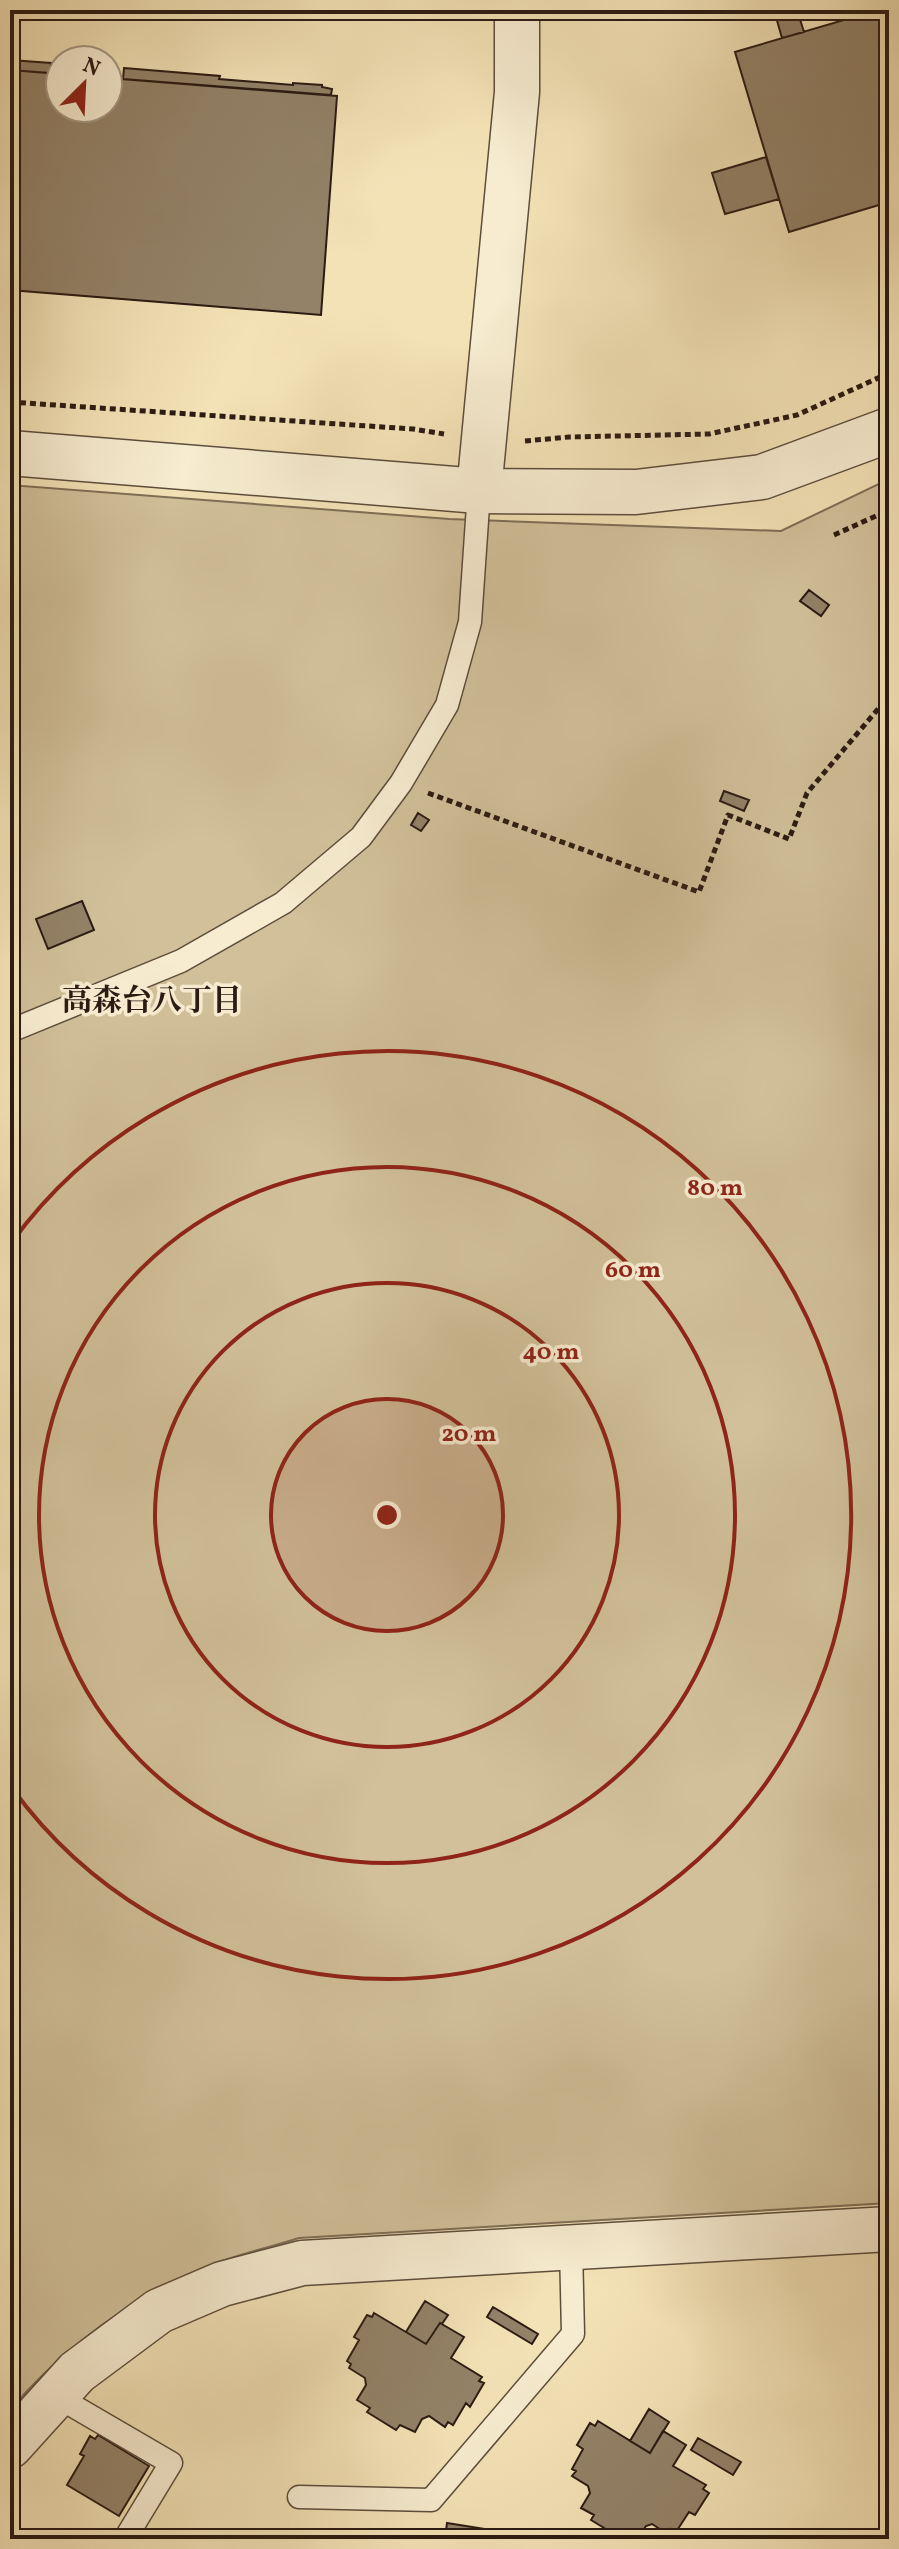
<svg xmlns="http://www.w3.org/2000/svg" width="899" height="2549" viewBox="0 0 899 2549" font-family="Vollkorn,'Noto Serif JP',serif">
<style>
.green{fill:#d1c09a;stroke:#7e6e56;stroke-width:2}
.building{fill:#938268;stroke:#2b1b13;stroke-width:2}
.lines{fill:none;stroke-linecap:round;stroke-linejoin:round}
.service-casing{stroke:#5d4d3c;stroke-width:25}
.minor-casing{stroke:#5d4d3c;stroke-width:47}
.tertiary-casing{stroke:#5d4d3c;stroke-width:47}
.path{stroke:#2b1b13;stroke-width:5;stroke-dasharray:6 4;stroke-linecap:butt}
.service{stroke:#f7ecd0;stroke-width:22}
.minor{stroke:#f7ecd0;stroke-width:44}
.tertiary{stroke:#f7ecd0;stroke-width:44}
.ring{fill:none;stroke:#8f2418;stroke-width:4}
.labels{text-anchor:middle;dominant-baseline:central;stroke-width:7;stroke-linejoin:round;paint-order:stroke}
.neighbourhood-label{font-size:30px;font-weight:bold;fill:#2b1b13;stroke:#f7ecd0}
.centre{fill:#8f2418;stroke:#f7ecd0;stroke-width:4}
.ring-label{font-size:24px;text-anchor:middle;font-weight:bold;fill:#8f2418;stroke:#f7ecd0;stroke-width:7;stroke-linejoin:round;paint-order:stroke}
</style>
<rect width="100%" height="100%" fill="#f3e2b6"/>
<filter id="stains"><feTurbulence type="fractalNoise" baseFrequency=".0025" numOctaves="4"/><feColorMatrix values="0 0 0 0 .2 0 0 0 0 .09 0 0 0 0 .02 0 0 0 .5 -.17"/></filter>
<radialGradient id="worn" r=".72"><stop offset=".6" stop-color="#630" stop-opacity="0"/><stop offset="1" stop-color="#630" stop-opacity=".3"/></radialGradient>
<!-- green -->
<path class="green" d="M889,479v1724l-590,35c-31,10 -64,17 -94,29 -75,32 -142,81 -195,143v-1925l439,34 332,12z"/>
<!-- building -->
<path class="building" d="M774,10h23l7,22 -22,6z
M878,10h11v192l-100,30 -54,-180z
M10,60l41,3 -1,10 -40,-3z
M124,68l96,8 -1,3 74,6v-2l29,2v2l10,2 -1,6 -208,-16z
M10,70l50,4v34h48v-30l229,18 -16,219 -311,-25z
M766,157l13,42 -54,15 -13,-41z
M809,590l20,15 -8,11 -21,-15z
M724,791l25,9 -5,11 -24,-10z
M418,813l11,7 -8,11 -10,-6z
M82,901l12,29 -46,19 -12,-30z
M425,2301l23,14 -6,9 -2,-1 -14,21 -20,-12z
M493,2307l45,27 -6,10 -45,-27z
M374,2313l52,31 14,-21 24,14 -13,21 31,19 -3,4 5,2 -14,24 -4,-4 -13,22 -5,-3 -3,5 -16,-11 -7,3 -7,13 -15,-7 -4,5 -29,-18 3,-4 -13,-8 9,-15 -1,-7 -16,-10 2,-4 -4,-3 12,-21 -5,-3 13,-22 5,2z
M649,2409l20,13 -19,31 -20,-12z
M598,2421l52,32 13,-22 23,14 -13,21 33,19 -3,4 6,4 -14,22 -6,-3 -13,20 -5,-3 -2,6 -17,-11 -6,2 -9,13 -14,-7 -4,5 -28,-17 3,-5 -13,-7 9,-15 -2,-7 -16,-10 4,-5 -4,-2 11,-20 -6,-4 13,-22 5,3z
M98,2435l51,31 -30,50 -52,-31 17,-29 -4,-2 10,-18 5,3z
M698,2438l43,24 -8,13 -42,-25z
M447,2523l82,13 -1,3h-83z"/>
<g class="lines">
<defs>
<path id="service" d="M10,1031l171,-70 102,-58 78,-66 40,-54 46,-78 23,-83 9,-131
M56,2396l115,67 -46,76
M299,2497l132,3 142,-166 -2,-87"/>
<path id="minor" d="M479,491l38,-399v-82
M10,2446l67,-74 82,-61 63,-27 80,-21 587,-34"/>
<path id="tertiary" d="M10,453l469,38 157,1 126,-15 127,-47"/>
</defs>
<!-- service casing -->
<use href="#service" class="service-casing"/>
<!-- minor casing -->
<use href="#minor" class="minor-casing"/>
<!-- tertiary casing -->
<use href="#tertiary" class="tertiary-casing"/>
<!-- path -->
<path class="path" d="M10,402l403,27 31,5
M525,441l44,-4 140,-3 88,-19 92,-42
M834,535l55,-25
M428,793l271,99 29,-77 61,24 18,-46 82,-97"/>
<!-- service -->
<use href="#service" class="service"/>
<!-- minor -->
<use href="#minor" class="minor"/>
<!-- tertiary -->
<use href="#tertiary" class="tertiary"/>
</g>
<!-- distance rings -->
<circle cx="387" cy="1515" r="116" fill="#8f2418" fill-opacity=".12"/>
<g class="ring">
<circle cx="387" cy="1515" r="116"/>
<circle cx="387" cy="1515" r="232"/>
<circle cx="387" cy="1515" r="348"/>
<path d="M12 1242A464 464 0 1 1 12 1788"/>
</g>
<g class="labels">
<!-- neighbourhood labels -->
<g class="neighbourhood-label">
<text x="152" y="1002">高森台八丁目</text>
</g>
</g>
<circle cx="387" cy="1515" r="12" class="centre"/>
<g class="ring-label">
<text x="715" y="1195">80 m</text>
<text x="633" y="1277">60 m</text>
<text x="551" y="1359">40 m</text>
<text x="469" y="1441">20 m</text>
</g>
<!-- margin -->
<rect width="899" height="2549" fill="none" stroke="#f3e2b6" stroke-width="40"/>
<rect x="12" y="12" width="875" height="2525" fill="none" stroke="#2b1b13" stroke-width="4"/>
<rect x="20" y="20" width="859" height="2509" fill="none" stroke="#2b1b13" stroke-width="2"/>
<!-- north arrow -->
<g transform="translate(84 84) rotate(24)"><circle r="38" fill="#f7ecd0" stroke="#a59884" stroke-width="2"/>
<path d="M0-6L14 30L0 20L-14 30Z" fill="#8f2418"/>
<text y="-12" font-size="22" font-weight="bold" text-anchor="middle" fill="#2b1b13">N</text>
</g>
<rect width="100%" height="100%" filter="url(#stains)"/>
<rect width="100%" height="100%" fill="url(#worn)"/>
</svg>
